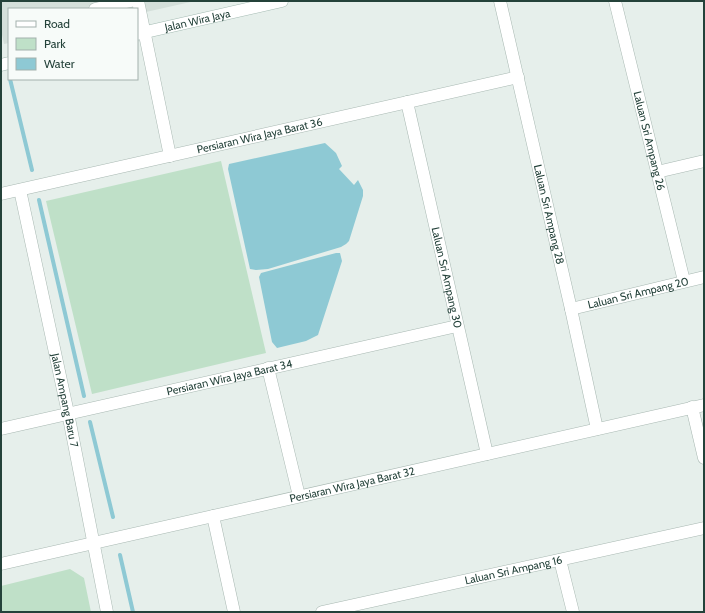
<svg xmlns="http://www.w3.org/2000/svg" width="705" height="613" viewBox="0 0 705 613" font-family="Cabin,sans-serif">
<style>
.built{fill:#d4dfda}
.green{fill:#bfe0c8}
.water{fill:#8ec9d4}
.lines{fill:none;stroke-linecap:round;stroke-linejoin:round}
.stream{stroke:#8ec9d4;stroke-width:4}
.street-casing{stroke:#a8b8b2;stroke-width:13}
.secondary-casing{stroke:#a4bbb3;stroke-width:13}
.street{stroke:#fff;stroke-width:12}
.secondary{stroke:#fff;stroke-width:12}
.labels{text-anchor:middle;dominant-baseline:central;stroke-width:4;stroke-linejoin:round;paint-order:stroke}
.street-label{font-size:11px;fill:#24423a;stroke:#f7fbf9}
</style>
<rect width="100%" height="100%" fill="#e6efeb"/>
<!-- built -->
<path class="built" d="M1,1h194l-58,13v-5h-128v34l-5,1 -3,-14z"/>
<!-- green -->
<path class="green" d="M221,161l45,192 -174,41 -46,-193z
M70,569l14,9 7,34h-90v-26z"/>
<!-- water -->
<path class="water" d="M325,143l11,10 6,13 -3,3 15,16 4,-5 5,10v6l-14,45 -3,3 -5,3 -73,22 -12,1 -6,-1 -22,-100 1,-5z
M336,253h4l2,8 -24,74 -12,6 -29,7 -5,-6 -13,-65 2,-4z"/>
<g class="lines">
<!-- stream -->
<path class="stream" d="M10,79l22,91
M39,200l45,196
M90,422l23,95
M120,555l13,57"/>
<defs>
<g id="street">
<path d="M138,1l32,155"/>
<path id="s1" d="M500,1l71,308 26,120"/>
<path id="s2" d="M615,1l69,280"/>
<path d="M95,9l36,-8"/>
<path id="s3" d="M407,102l80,352"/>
<path d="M657,172l47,-11"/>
<path id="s4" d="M20,190l48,223 39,199"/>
<path id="s5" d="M1,194l517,-117"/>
<path id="s6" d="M571,309l133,-32"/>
<path d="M268,368l31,128"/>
<path d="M692,407l12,51"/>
<path id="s7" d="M1,429l456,-103"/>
<path d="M213,516l21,96"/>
<path d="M560,560l13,52"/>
<path id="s8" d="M1,564l703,-159"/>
<path id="s9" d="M322,612l382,-84"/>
</g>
<g id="secondary">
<path id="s10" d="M137,34l145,-33"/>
<path d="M1,65l8,-2"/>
</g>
</defs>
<!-- street casing -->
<use href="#street" class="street-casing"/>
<!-- secondary casing -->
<use href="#secondary" class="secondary-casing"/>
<!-- street -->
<use href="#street" class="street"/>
<!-- secondary -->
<use href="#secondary" class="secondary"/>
</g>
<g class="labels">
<!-- street labels -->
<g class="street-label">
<text stroke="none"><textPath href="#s10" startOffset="62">Jalan Wira Jaya</textPath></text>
<text stroke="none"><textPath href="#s5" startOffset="265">Persiaran Wira Jaya Barat 36</textPath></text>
<text stroke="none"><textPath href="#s2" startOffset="144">Laluan Sri Ampang 26</textPath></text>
<text stroke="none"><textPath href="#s1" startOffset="219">Laluan Sri Ampang 28</textPath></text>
<text stroke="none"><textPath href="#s3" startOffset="180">Laluan Sri Ampang 30</textPath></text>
<text stroke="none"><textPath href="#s6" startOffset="69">Laluan Sri Ampang 20</textPath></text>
<text stroke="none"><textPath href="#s7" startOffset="234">Persiaran Wira Jaya Barat 34</textPath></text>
<text stroke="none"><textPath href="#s4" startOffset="215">Jalan Ampang Baru 7</textPath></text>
<text stroke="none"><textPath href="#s8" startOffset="360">Persiaran Wira Jaya Barat 32</textPath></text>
<text stroke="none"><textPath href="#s9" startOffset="196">Laluan Sri Ampang 16</textPath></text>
</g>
</g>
<!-- border -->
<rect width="705" height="613" fill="none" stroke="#24423a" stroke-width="4"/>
<!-- legend -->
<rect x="8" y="8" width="130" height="72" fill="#f7fbf9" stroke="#a3b1ad"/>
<rect x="16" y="21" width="20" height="6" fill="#ffffff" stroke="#a3b1ad"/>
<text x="44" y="28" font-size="12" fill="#24423a">Road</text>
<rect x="16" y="38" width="20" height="12" fill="#bfe0c8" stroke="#a3b1ad"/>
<text x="44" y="48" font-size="12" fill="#24423a">Park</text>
<rect x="16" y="58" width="20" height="12" fill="#8ec9d4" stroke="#a3b1ad"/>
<text x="44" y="68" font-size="12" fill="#24423a">Water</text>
</svg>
